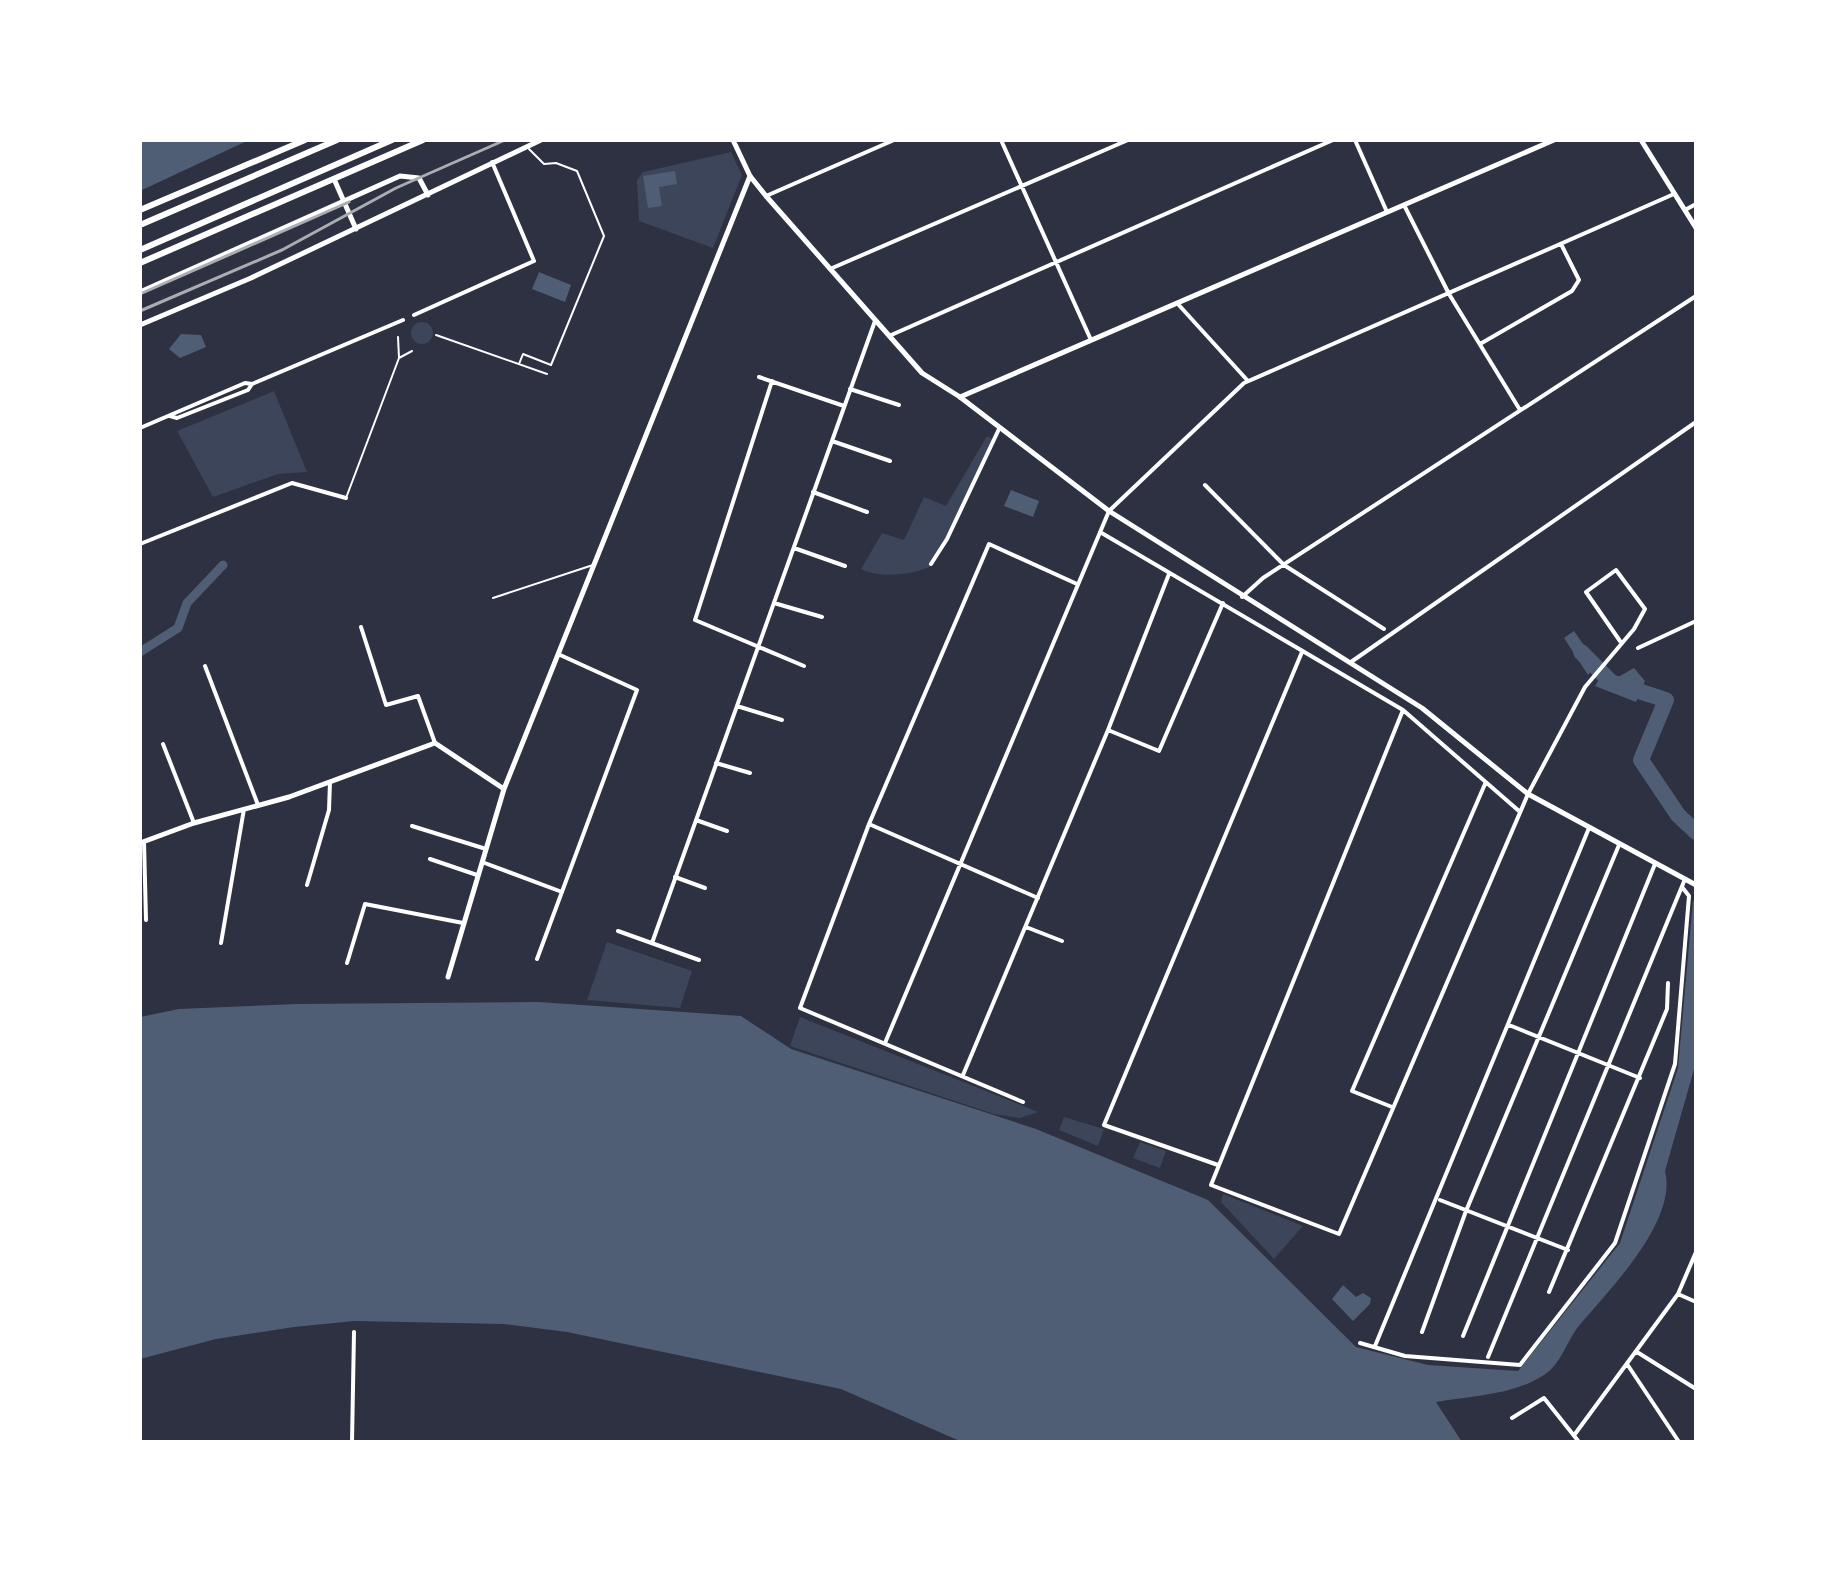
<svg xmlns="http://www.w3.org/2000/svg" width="1836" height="1582" viewBox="0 0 1836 1582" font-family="'Alegreya Sans',sans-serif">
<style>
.green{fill:#3c4559}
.water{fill:#4f5d75}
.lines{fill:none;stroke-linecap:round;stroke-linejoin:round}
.canal{stroke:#4f5d75;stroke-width:9}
.river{stroke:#4f5d75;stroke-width:16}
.service{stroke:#fff;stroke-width:2}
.minor{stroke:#fff;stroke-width:4}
.tertiary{stroke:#fff;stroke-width:5}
.secondary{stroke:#fff;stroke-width:5}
.trunk{stroke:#fff;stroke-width:6}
.rail{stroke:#abadb3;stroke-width:3}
</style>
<rect width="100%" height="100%" fill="#2d3142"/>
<!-- green -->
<path class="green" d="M731,152l11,23 -29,73 -74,-27 -2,-41 6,-8z
M411 333a11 11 0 1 1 22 0a11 11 0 1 1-22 0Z
M274,391l33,81 -29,2 -65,23 -36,-66z
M987,436l7,4 -61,125c-18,10 -53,14 -72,4l21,-36 22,7 20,-43 22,9z
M607,942l85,29 -12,37 -93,-8z
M800,1017l216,86 22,9 -18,6 -26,-4 -204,-68z
M1064,1117l40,12 -6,17 -39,-16z
M1140,1142l26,9 -6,17 -27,-10z
M1223,1194l80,32 -29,33 -53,-57z"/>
<!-- water -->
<path class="water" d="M140,140h109l-109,51z
M675,171l2,13 -18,3 3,19 -14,2 -5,-32z
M539,272l32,13 -6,17 -33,-13z
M181,334l20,1 5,12 -26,11 -11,-9z
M1011,490l28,11 -6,16 -29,-11z
M1574,631l23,33 -9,11 -24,-37z
M1634,668l11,13 -9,21 -41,-16 9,-15 14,6z
M1693,901l3,2 -1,163 -30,105c13,51 -58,121 -87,156 -10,13 -17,35 -30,45 -30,23 -76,24 -112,30l26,40h-500l-121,-53 -274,-57 -63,-8 -150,-3 -60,6 -78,12 -76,20v-342l39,-8 118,-5 242,-2 202,14 50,33 245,80 172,71 148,147 72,18 90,6 102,-128 58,-175z
M1343,1285l13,12 7,-4 8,5 -1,6 -17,17 -21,-22z"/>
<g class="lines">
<!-- canal -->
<path class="canal" d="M140,652l38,-24 9,-25 36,-38"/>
<!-- river -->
<path class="river" d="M1581,652l30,30 55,18 -25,60 37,55 18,17"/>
<!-- service -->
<path class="service" d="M436,335l111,39
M398,337l1,21 13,-7
M519,364l4,-10 28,11 53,-129 -27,-65 -21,-8 -12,1 -15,-15
M346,498l53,-140
M493,598l100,-33"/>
<!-- minor -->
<path class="minor" d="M1001,140l90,200
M1355,140l32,72
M766,196l128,-56
M1404,205l45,89 71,116
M1685,210l11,-6
M830,269l298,-129
M1177,303l71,78
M414,315l120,-54 -42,-99
M889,336l444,-196
M1480,344l92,-53 7,-11 -18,-36
M759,377l85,29
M772,381l-77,239 109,46
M252,384l151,-64
M850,389l49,16
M140,428l105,-45 7,1 -4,6 -71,28 -7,-2
M832,441l58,20
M1205,485l79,80 100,64
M813,492l54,20
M1100,532l303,178 116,101
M140,544l152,-61 54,15
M794,548l51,18
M931,564l16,-25 52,-110
M1242,597l21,-19 433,-282
M774,603l48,14
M361,627l25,78 32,-9 17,47
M1638,648l58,-27
M1351,662l345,-240
M205,666l53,139
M737,706l45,14
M1403,710l-192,475 128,49 189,-440 57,-107 49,-58 11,-20 -29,-39 -30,22 34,49
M1108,730l51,21 64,-148
M163,744l31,79
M716,763l34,10
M696,820l31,11
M869,824l169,74
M412,826l74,23
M144,842l2,78
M430,859l47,16
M482,862l80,30
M675,877l30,11
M307,885l22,-75 1,-28
M1026,927l36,14
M618,931l81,29
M221,943l23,-134
M652,943l223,-622
M537,959l100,-269 -79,-36
M347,963l18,-59 98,19
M1509,1025l131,53
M885,1043l224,-532 135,-128 430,-189
M963,1075l145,-345 61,-156
M1023,1102l-223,-94 69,-184 120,-280 88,40
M1392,1107l-40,-16 133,-307
M1218,1165l-114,-40 198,-473
M1440,1200l128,50
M1549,1292l118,-283 1,-26
M1678,1294l18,8
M1422,1332l44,-121 153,-366
M1463,1336l192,-472
M1360,1343l45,13 115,9 95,-122 60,-179 14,-168 -7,-9
M1375,1346l214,-518
M1637,1352l59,37
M1488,1357l197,-478
M1627,1364l52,78
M1512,1418l32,-20 35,44
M1575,1434l103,-140 18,-42
M352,1442l2,-110"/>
<!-- tertiary -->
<path class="tertiary" d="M1641,140l55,88
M960,397l594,-257
M140,843l54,-20 95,-26 146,-54 69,46
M448,977l56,-188 246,-613"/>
<!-- secondary -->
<path class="secondary" d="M733,140l17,36 16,20 156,177 38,24 149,114 313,197 106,86 168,91
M334,179l22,50
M140,292l260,-116 19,2 9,17
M140,325l111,-47 290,-138"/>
<!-- trunk -->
<path class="trunk" d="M140,210l165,-70
M140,225l197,-85
M140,250l252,-110
M140,263l283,-123"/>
<!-- rail -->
<path class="rail" d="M140,294l209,-92
M140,311l142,-61 114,-62 109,-48"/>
</g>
<!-- border -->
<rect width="1836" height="1582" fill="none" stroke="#ffffff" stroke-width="284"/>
</svg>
